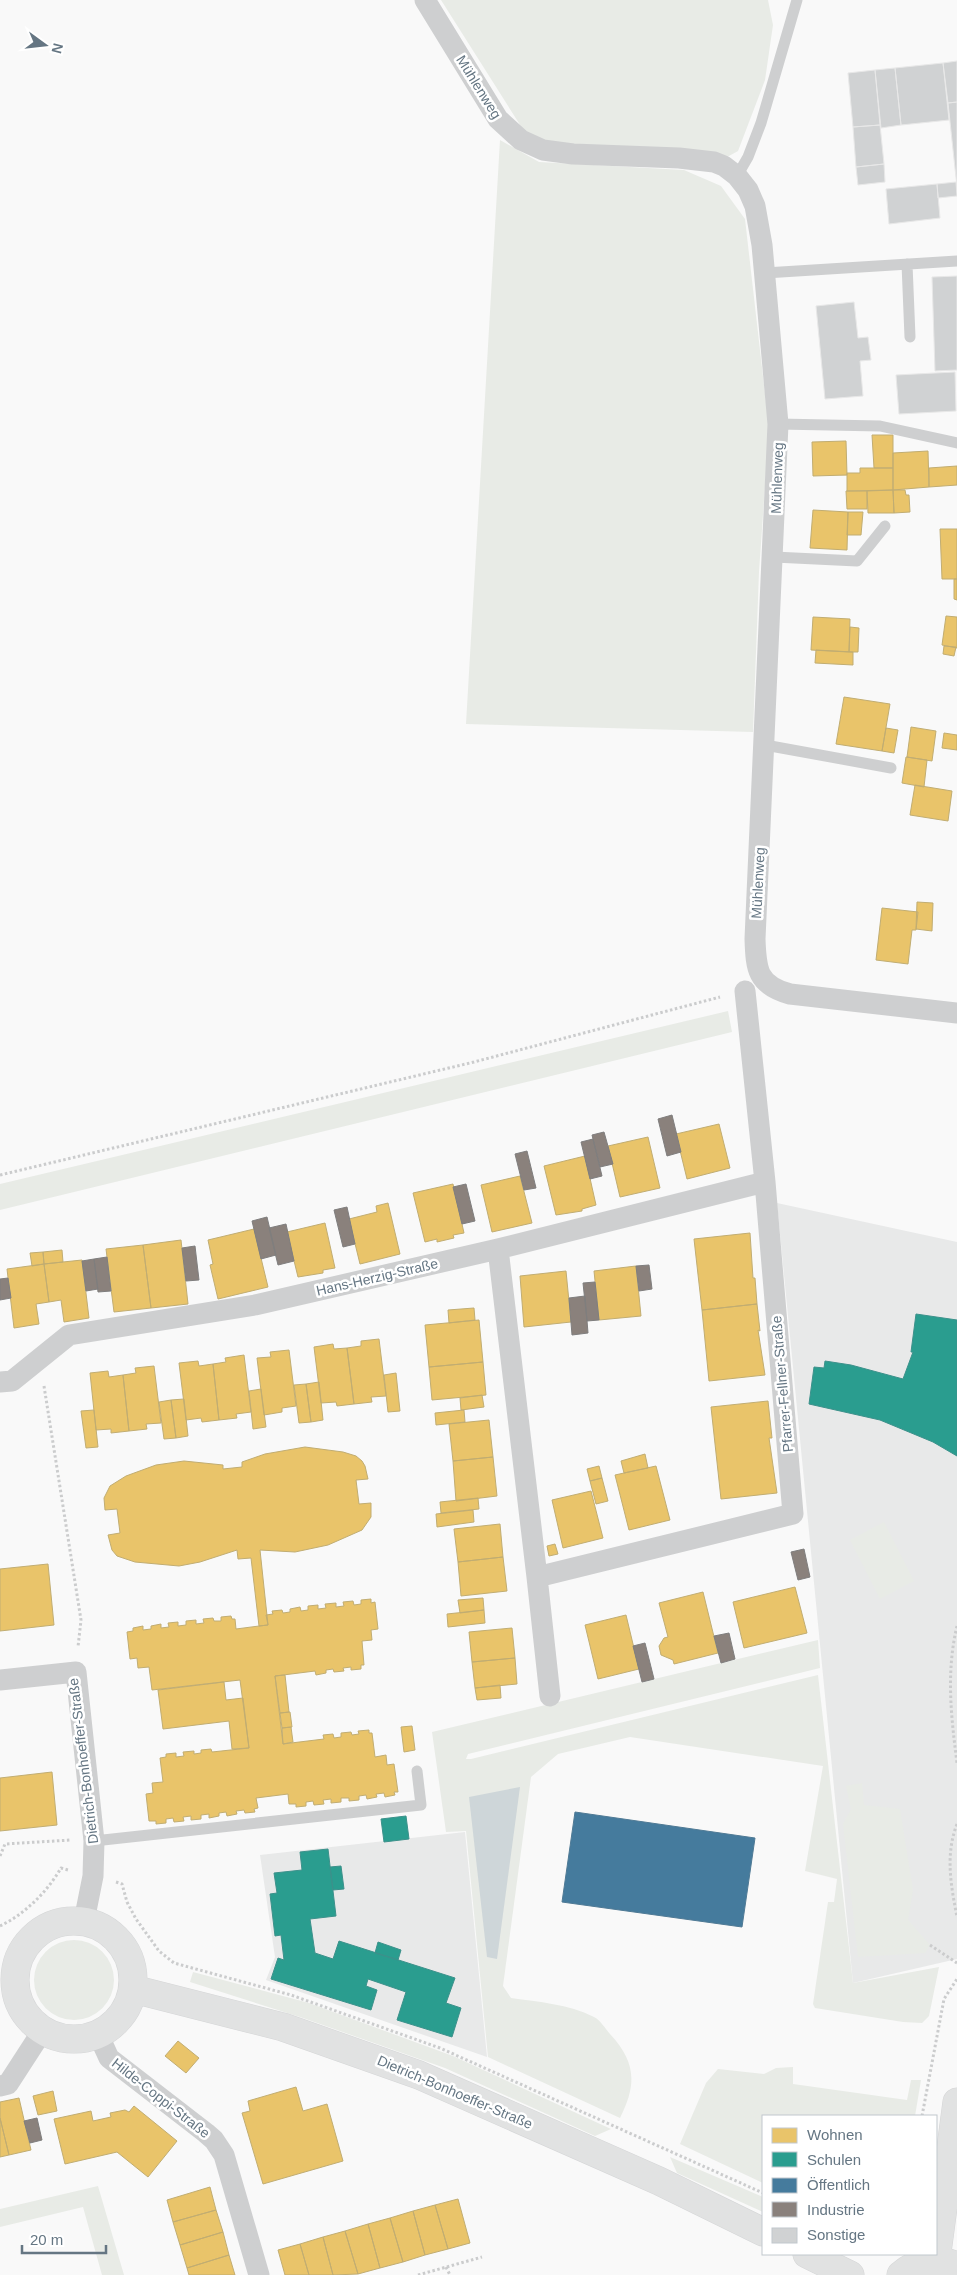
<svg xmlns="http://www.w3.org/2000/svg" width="957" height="2275" viewBox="0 0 957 2275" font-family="Arial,sans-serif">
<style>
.built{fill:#e8e9e9}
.green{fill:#e8ebe6}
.water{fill:#ced6d9}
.homes{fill:#e9c46a;stroke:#c1ad72}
.schools{fill:#2a9d8f;stroke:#3c918b}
.public{fill:#457b9d;stroke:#4f7a95}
.industry{fill:#8a817c;stroke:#7f7e7e}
.building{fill:#d0d2d3;stroke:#e8e8e8}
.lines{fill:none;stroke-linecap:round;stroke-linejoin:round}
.secondary-casing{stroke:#d5d6d7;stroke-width:29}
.path{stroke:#cbcccd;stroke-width:3;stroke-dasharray:2.5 2.5;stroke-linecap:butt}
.lane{stroke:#cecfd0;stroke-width:11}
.street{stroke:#cecfd0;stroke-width:21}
.secondary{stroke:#e1e2e2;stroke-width:28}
.labels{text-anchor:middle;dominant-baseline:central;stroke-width:5;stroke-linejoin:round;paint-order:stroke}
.street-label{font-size:14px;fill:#657683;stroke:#fff}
</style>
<rect width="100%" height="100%" fill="#f9f9f9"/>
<!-- built -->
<path class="built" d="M777,1203l180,39v717l-104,24z
M465,1832l22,225 -221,-77 9,-23 -15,-102z"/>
<!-- green -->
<path class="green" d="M441,0h327l5,25 -8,55 -27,71 -9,5 -159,-7 -26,-4 -22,-17z
M500,140l39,22 145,8 37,16 24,33 24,210 -10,143 -6,160 -287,-8z
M728,1011l4,21 -732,178v-26z
M884,1522l30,59 -34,18 -30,-59z
M818,1640l2,28 -352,86 -2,5h5l347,-84 35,308 86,-16 -10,49 -7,7 -19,-1 -88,-14 -2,-4 15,-102h6l3,-23 -32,-8 18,-105 -193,-29 -72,17 -27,23 -28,209 8,12c28,4 57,6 83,19 6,3 11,11 16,17 26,28 27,50 10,84l-132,-61 -22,-226 -20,1 -14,-100z
M862,1783l2,22 36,4 13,81 -5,30 22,25 -5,8 -67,4 -15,-133 8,-15 -5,-23z
M34 1980a40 40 0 1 1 80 0a40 40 0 1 1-80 0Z
M193,1972l116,31 144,53 158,73 -16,7 -150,-68 -142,-50 -113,-36z
M793,2067v17l114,16 4,-20h10l-6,36h-152v67l-83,-39 26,-61 12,-14 46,5 12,-6z
M670,2157l93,40v15l-86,-39z
M98,2186l26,89h-22l-19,-68 -83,20v-18z"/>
<!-- water -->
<path class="water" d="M520,1787l-23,172 -10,-2 -18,-160z"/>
<!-- homes -->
<path class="homes" d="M872,435h21v33h-19z
M846,441l1,34 -34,1 -1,-34z
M928,451l1,36 -36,3v-37z
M957,466v19l-28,2v-19z
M860,468h33v22l-46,1v-18h13z
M893,490l1,23h-26l-1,-22z
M893,490h12l1,5h3l1,17 -16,1z
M846,491h21v18h-20z
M813,510l35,2 -1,38 -37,-2z
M848,512h15l-2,23h-14z
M940,529h17v50h-15z
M954,579h3v21l-3,-1z
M946,616l11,1v31l-15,-3z
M813,617l37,2 -1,33 -38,-2z
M850,627l9,1 -1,24h-9z
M944,646l12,1 -2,9 -11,-2z
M816,650l37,2v13l-38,-2z
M844,697l46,7 -8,47 -46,-7z
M911,727l25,4 -4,30 -25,-4z
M886,728l12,2 -4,23 -12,-2z
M944,733l13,2v15l-15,-2z
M906,757l21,3 -3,27 -22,-4z
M915,785l37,6 -4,30 -38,-6z
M917,902l16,1 -1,28 -16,-2z
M882,908l36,4 -2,18h-4l-4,34 -32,-4z
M719,1124l11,44 -43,11 -11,-45z
M648,1137l12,51 -40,9 -12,-51z
M585,1156l11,49 -14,4v2l-26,4 -12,-49z
M520,1176l12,47 -40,9 -11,-47z
M453,1184l11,49 -11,2 1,3 -17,4v-3l-12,3 -12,-49z
M388,1203l12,51 -40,10 -11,-45 28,-7 -1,-6z
M325,1223l10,45 -12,2v3l-25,4 -11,-45z
M254,1229l14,58 -50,12 -8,-34 3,-1 -5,-24z
M750,1233l3,45h2l2,26 -55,6 -8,-71z
M181,1240l7,64 -37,4 -8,-63z
M143,1245l8,63 -37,4 -8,-63z
M62,1250l1,12 -19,2 -1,-12z
M43,1252l1,12 -12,2 -2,-13z
M82,1260l7,58 -25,4 -3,-22 -12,2 -5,-38z
M44,1264l5,38 -13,2 3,20 -25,4 -7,-59z
M636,1266l5,50 -42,4 -5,-49z
M566,1271l5,51 -47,5 -4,-51z
M757,1304l3,27 -2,-1 7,45 -56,6 -7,-71z
M474,1308l1,12 -26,3 -1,-13z
M479,1320l4,42 -54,5 -4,-42z
M379,1339l7,57 -15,1 1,5 -18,2 -7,-56 14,-2v-5z
M333,1344l1,5 13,-1 7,56 -17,2 -1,-4 -15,1 -7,-56z
M289,1350l7,56 -14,2v4l-18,3 -7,-57 14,-1 -1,-5z
M244,1355l7,57 -15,2 1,4 -18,2 -6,-56 13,-2 -1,-4z
M198,1361l1,5 14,-2 6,56 -17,2 -1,-4 -15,2 -7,-57z
M483,1362l3,33 -54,5 -3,-33z
M154,1366l7,57 -15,1 1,5 -18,2 -6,-56 13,-2 -1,-5z
M108,1371l1,6 14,-2 6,56 -18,2v-4l-15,1 -6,-57z
M396,1373l4,38 -12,1 -4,-37z
M319,1382l4,38 -12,2 -5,-38z
M306,1384l5,38 -12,1 -5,-38z
M261,1389l5,38 -13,2 -4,-38z
M482,1395l2,12 -23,3 -1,-12z
M184,1399l4,37 -12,2 -5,-38z
M171,1400l5,38 -12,1 -5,-37z
M768,1401l4,37h-3l8,55 -56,6 -10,-92z
M94,1410l4,37 -12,1 -5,-37z
M464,1410l1,12 -29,3 -1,-12z
M489,1420l4,37 -40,4 -4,-37z
M305,1447l38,5 13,4 6,5 3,5 3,13 -12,1 3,24 12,-1v14l-9,13 -34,15 -33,7 -35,-2 8,75 -9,1 -8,-68 -13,1 -1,-9 -37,12 -21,4 -44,-4 -18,-6 -5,-6 -4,-15 12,-2 -3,-24 -12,1 -1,-12 6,-12 16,-10 30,-11 28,-4 39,4v4l19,-2v-5l23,-8z
M645,1454l3,14 -24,5 -3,-12z
M493,1457l4,39 -41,5 -3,-40z
M599,1466l3,12 -12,3 -3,-12z
M656,1466l14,54 -41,10 -14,-55z
M602,1478l6,23 -12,3 -6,-23z
M591,1491l12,47 -40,10 -11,-48z
M478,1498l1,11 -38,4 -1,-11z
M473,1510l1,12 -37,5 -1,-13z
M500,1524l3,33 -45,5 -4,-33z
M555,1544l3,10 -9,2 -2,-10z
M503,1557l4,34 -46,5 -3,-34z
M48,1564l6,61 -54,6v-62z
M795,1587l12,46 -63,15 -11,-46z
M703,1592l15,61 -44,11 -1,-4 -12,-5 -2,-9 5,-8 4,-1 -9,-34z
M483,1598l1,12 -24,3 -2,-13z
M371,1599v4l4,-1 3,27 -7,1 1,10 -10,1 2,24h-3v4l-10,1v-3l-8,1 1,3 -10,1 -1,-3 -7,1v3l-10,2 -1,-4 -40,5 8,68 41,-5 -1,-4 10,-1 1,4 7,-1v-4l10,-1 1,3 7,-1 -1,-3 11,-1v3h3l3,24 11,-2 1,10 7,-1 4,28h-4l1,3 -10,2 -1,-4 -8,1 1,3 -10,2 -1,-4 -7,1v4l-10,1v-3h-8v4l-10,1v-4l-8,1 1,4 -10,1 -1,-4 -7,1v4l-10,1v-3h-7l-1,-10 -32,4 2,10 -4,1 1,3 -10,1 -1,-3 -8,1 1,3 -10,2 -1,-4 -7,1v3l-10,2v-4l-8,1v4l-10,1v-4l-8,1 1,4 -10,1 -1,-4 -7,1v4l-10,1v-3h-7l-3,-27 7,-1 -1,-10 11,-1 -3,-24 6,-1v-3l10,-1v4l8,-1 -1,-4 11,-1v3l7,-1v-3l10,-1 1,3 37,-4 -9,-68 -88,10 -3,-23 -11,1 -1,-10 -7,1 -3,-27 6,-1v-3l10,-2v4l8,-1v-3l10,-2v4l8,-1 -1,-4 10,-1v4l8,-1v-4l10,-1v4l8,-1 -1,-4 10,-1 1,3h7v-4l10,-1 1,3h3l1,10 23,-3 9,-1 -2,-10 7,-1 -1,-3 10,-1 1,3 7,-1v-3l10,-2 1,4 7,-1v-4l10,-1v4l8,-1 -1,-4 11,-1v4l8,-1 -1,-4 10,-1 1,4 7,-1v-4z
M484,1610l1,13 -37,4 -1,-13z
M626,1615l13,54 -41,10 -13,-54z
M512,1628l3,30 -43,4 -3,-30z
M515,1658l2,26 -42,4 -3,-26z
M285,1675l4,37 -9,1 -5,-37z
M224,1682l2,18 17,-2 6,50 -17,1 -3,-28 -66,8 -5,-39z
M500,1685l1,13 -24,2 -2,-12z
M290,1712l2,15 -10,1 -2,-15z
M412,1726l3,24 -11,2 -3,-25z
M291,1727l2,15 -10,2 -1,-16z
M52,1772l5,53 -57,6v-53z
M178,2041l21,17 -13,15 -21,-17z
M296,2087l7,24 24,-7 16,57 -80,23 -21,-71 8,-2 -2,-10z
M53,2091l4,20 -19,4 -5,-19z
M19,2098l12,52 -22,5 -9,-37v-16z
M134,2106l43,35 -29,36 -31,-25 -52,12 -11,-45 37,-8 2,10 18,-4 -1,-4 15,-3 4,2z
M0,2118l9,37 -9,2z
M210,2187l6,23 -43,12 -6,-22z
M458,2199l12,44 -22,6 -13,-44z
M435,2205l13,44 -23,6 -12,-44z
M216,2210l7,22 -43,13 -7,-23z
M413,2211l12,44 -22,7 -13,-44z
M390,2218l13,44 -23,6 -12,-44z
M368,2224l12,44 -22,6 -13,-43z
M345,2231l13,43 -25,1 -10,-38z
M223,2232l6,23 -42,13 -7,-23z
M323,2237l10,38h-24l-9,-31z
M300,2244l9,31h-24l-7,-25z
M229,2255l6,20h-46l-2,-7z"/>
<!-- schools -->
<path class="schools" d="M916,1314l41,6v136l-24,-14 -53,-22 -71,-16 5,-37 10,1 1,-7 26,4 52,14 10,-27h-2z
M406,1816l3,23 -25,3 -3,-23z
M328,1849l8,67 -26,3 5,34 18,6 6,-18 116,37 -9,25 15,5 -9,29 -55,-17 9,-28 -38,-13 -2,7 11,4 -6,20 -100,-31 7,-21 6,2 -3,-25 -6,1 -5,-42 7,-1 -3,-20 28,-3 -2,-18z
M341,1866l3,23 -11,1 -3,-23z
M378,1942l23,8 -3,10 -23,-7z"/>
<!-- public -->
<path class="public" d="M575,1812l180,26 -13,89 -180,-25z"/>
<!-- industry -->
<path class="industry" d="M672,1115l9,37 -14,4 -9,-37z
M604,1132l9,32 -13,3 -8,-32z
M593,1139l9,37 -12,3 -9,-37z
M527,1151l9,37 -12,2 -9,-36z
M466,1184l9,37 -13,3 -9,-37z
M347,1207l8,37 -12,3 -9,-37z
M267,1217l9,38 -15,4 -9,-38z
M286,1224l8,37 -16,4 -9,-37z
M195,1246l4,34 -13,1 -4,-33z
M107,1257l4,34 -13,1 -4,-33z
M94,1259l4,30 -12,2 -4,-30z
M649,1265l3,24 -13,2 -3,-25z
M8,1278l3,20 -11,2v-21z
M595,1282l4,38 -12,1 -4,-38z
M585,1296l3,37 -16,2 -3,-37z
M804,1549l6,28 -12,3 -7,-28z
M729,1633l6,26 -14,4 -7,-27z
M645,1643l9,36 -12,3 -9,-36z
M37,2118l5,22 -12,3 -6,-22z"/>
<!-- building -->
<path class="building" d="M957,61v41l-9,1 -5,-40z
M943,63l6,57 -48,5 -6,-57z
M895,68l6,57 -20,3 -6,-58z
M875,70l5,55 -27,2 -5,-54z
M957,102v85l-9,-84z
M880,125l4,39 -28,3 -3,-40z
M884,164l1,18 -27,3 -2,-18z
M956,182l1,14 -19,2 -1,-14z
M937,184l3,34 -51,6 -3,-35z
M957,276v94l-22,1 -3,-94z
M854,302l4,36 10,-1 3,23 -11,1 3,35 -38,3 -9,-93z
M955,372l1,39 -57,3 -3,-39z"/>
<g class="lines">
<defs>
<path id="secondary" d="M15 1980a59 59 0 1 1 118 0a59 59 0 1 1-118 0Z
M133,1989l150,38 136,48 240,106 104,51
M807,2254l43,21
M936,2260l21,-158
M901,2275c16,-14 36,-18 56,-9"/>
</defs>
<!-- secondary casing -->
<use href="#secondary" class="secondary-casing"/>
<!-- path -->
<path class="path" d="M0,1175l474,-113 246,-65
M44,1386l37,234 -3,27
M957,1626c-11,46 -6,90 0,137
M957,1824c-12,31 -6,62 0,93
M0,1856l5,-12 66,-4
M116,1882l6,2 5,18 9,17 23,32 15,12 117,32 149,53 323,145
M0,1926c25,-12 47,-34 61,-58l7,2
M930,1945l27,18
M922,2116l22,-117 13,-20
M446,2267l4,8
M418,2275l64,-18"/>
<!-- lane -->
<path class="lane" d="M737,176l11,-19 13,-34 36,-123
M907,264l3,73
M765,273l192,-12
M778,424l102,2 77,17
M774,557l83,4 28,-35
M765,745l126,23
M94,1841l327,-36 -4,-34"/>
<!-- street -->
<path class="street" d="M425,0l73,119 23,21 22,10 30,4 106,4 35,4 10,4 13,10 11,14 7,16 7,39 16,179 -23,515c1,30 2,46 35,55l167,19
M498,1249l39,328 256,-63 -28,-332 -20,-191
M0,1382l12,-1 57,-46 186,-30 243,-56 267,-67
M537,1577l13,119
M0,1680l76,-8 18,169 -1,35 -9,45
M98,2034l11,24 97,75 8,7 10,15 35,120
M0,2086l8,-2 35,-54"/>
<!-- secondary -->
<use href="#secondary" class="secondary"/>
</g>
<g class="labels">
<!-- street labels -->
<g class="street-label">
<text transform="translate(479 87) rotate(58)">Mühlenweg</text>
<text transform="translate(777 478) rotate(-88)">Mühlenweg</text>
<text transform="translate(758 883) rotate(-87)">Mühlenweg</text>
<text transform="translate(377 1277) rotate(-13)">Hans-Herzig-Straße</text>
<text transform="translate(782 1384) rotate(-95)">Pfarrer-Fellner-Straße</text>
<text transform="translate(83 1761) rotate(-97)">Dietrich-Bonhoeffer-Straße</text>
<text transform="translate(455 2092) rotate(23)">Dietrich-Bonhoeffer-Straße</text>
<text transform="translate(161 2098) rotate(38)">Hilde-Coppi-Straße</text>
</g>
</g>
<!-- legend -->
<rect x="762" y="2115" width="175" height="140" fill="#ffffff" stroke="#c1c8cd"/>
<rect x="772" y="2128" width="25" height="15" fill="#e9c46a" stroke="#c1c8cd"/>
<text x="807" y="2140" font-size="15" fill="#657683">Wohnen</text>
<rect x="772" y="2152" width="25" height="15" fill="#2a9d8f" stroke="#c1c8cd"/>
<text x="807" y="2165" font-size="15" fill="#657683">Schulen</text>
<rect x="772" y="2178" width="25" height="15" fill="#457b9d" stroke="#c1c8cd"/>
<text x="807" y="2190" font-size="15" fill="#657683">Öffentlich</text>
<rect x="772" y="2202" width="25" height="15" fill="#8a817c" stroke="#c1c8cd"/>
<text x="807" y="2215" font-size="15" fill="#657683">Industrie</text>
<rect x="772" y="2228" width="25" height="15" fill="#d0d2d3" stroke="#c1c8cd"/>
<text x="807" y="2240" font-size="15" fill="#657683">Sonstige</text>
<!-- north arrow -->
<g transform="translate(45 45) rotate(105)" stroke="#ffffff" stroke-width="4" paint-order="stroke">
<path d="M0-4L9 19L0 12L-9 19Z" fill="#657683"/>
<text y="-8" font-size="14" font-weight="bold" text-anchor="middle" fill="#657683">N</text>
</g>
<!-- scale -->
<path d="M22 2245v8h84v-8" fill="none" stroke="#657683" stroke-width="2.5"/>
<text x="30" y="2245" font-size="15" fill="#657683" stroke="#ffffff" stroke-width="4" paint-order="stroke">20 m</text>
</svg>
